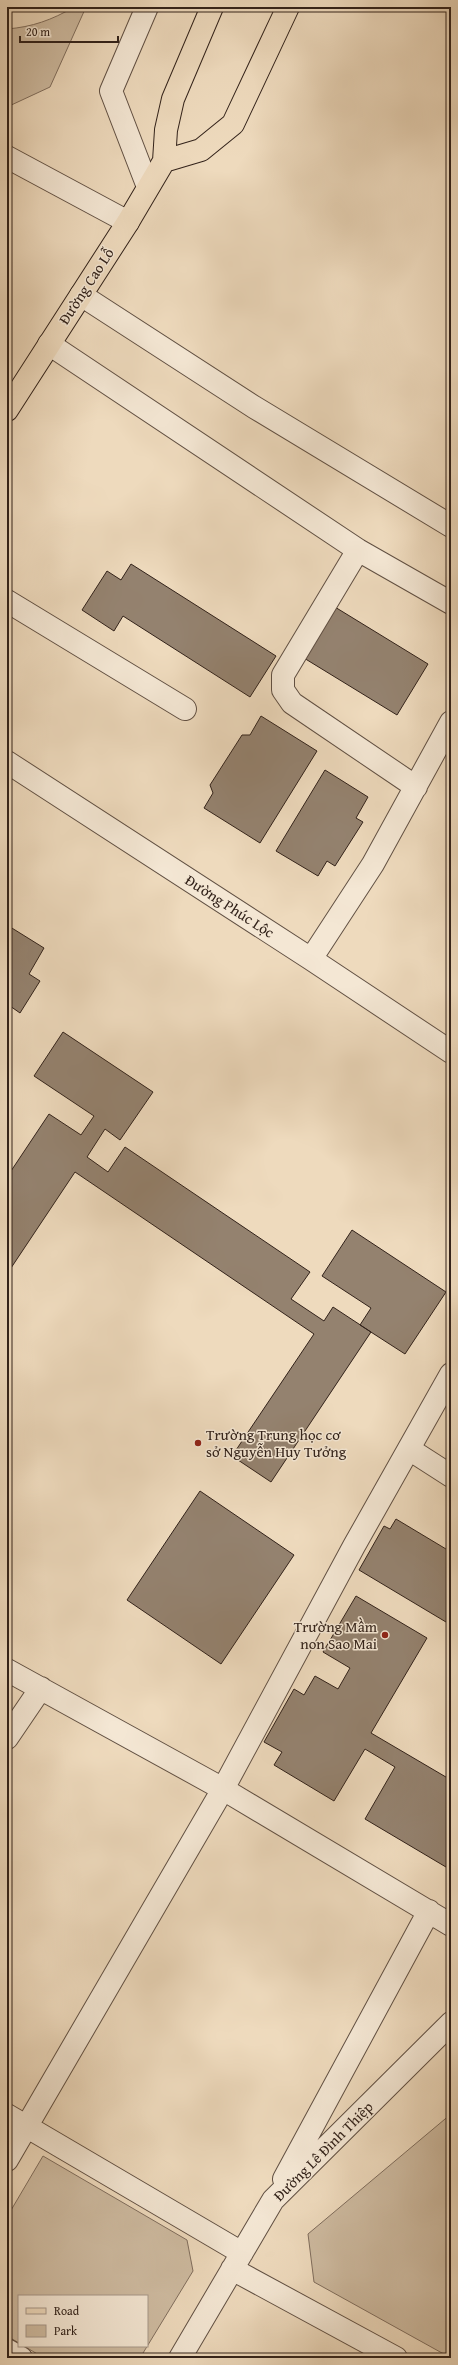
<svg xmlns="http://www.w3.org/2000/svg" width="458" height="2365" viewBox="0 0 458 2365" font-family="'Gentium Book Plus',serif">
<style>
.green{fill:#cebba1;stroke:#806e5e}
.building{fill:#94826f;stroke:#32221a}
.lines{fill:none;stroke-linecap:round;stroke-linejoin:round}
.minor-casing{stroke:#615043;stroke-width:24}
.major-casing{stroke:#32221a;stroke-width:24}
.minor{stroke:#f4e7d4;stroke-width:22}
.major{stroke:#eedabd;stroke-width:22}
.poi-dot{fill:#8f2418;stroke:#f4e7d4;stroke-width:1.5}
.labels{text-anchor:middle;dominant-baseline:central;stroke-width:3;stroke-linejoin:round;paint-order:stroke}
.street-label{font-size:15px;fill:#32221a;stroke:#f4e7d4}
.poi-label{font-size:15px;fill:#32221a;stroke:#f4e7d4;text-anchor:start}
</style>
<rect width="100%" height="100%" fill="#eedabd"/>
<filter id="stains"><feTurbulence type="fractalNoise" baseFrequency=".005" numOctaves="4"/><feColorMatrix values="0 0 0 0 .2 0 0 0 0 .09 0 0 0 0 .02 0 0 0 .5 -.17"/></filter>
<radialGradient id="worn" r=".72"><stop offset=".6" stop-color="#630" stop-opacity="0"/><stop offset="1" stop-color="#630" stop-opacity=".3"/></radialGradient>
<!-- green -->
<path class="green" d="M74,7h12l-36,80 -43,20v-78c25,-2 45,-9 67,-22z
M451,2114v244l-137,-76 -6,-48z
M43,2156l144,84 6,31 -53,87h-96l-20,-12h123v-50h-128v47l-12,-7v-119z"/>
<!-- building -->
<path class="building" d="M131,564l145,92 -26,41 -127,-81 -9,15 -32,-21 25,-39 14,9z
M330,604l98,60 -31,51 -98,-60z
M261,716l56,35 -57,92 -56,-35 9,-15 -3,-8 32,-50h8z
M325,770l43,27 -12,21 7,4 -28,44 -8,-5 -9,15 -42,-25z
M7,925l37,23 -15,26 11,7 -20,32 -10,-7 -3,4z
M63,1032l90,60 -33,48 -15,-11 -18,28 21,15 17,-25 185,125 -19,27 33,22 9,-14 38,25 -100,150 -39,-26 82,-122 -239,-162 -68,102v-97l42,-63 32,21 13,-19 -60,-40z
M352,1230l94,62 -41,62 -45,-29 11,-17 -49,-32z
M200,1491l94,64 -73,109 -94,-64z
M396,1519l55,33v73l-92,-55 25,-44 6,3z
M356,1596l71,42 -56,95 80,47v90l-86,-51 30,-52 -30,-18 -31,52 -60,-36 8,-13 -18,-10 30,-53 10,6 11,-19 23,13 12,-21 -27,-16z"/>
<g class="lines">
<defs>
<path id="minor" d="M147,7l-36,84 37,96
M7,157l121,65
M81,295l173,112 197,119
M49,344l309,206 93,53
M358,550l-75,125v15l9,13 124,84
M7,601l178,108
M7,762l304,197 140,93
M311,959l62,-95 78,-142
M409,1449l42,27
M7,1670l216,119 228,136
M7,1738l34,-50
M7,2115l235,138
M7,2160l216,-371 131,-243 97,-172
M284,2179l145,-268
M232,2269l164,89
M7,2350l14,8
M180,2358l93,-158 178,-177"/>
<path id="major" d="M164,161l37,-11 32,-26 55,-117
M7,410l121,-188 36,-61 2,-31 7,-31 39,-92"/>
</defs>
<!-- minor casing -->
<use href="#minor" class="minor-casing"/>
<!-- major casing -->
<use href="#major" class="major-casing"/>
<!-- minor -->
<use href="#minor" class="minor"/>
<!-- major -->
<use href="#major" class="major"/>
</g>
<!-- markers -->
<g class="poi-dot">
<circle cx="198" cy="1443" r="4"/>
<circle cx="385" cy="1635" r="4"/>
</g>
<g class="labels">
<!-- street labels -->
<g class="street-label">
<text transform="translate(86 286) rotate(-57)">Đường Cao Lỗ</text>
<text transform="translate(230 906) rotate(33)">Đường Phúc Lộc</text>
<text transform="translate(323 2151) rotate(-45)">Đường Lê Đình Thiệp</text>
</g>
<!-- poi labels -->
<g class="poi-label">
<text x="206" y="1434">Trường Trung học cơ<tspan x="206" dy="17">sở Nguyễn Huy Tưởng</tspan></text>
<text x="377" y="1626" text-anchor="end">Trường Mầm<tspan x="377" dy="17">non Sao Mai</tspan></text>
</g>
</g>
<!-- margin -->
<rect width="458" height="2365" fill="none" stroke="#eedabd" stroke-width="24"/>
<rect x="8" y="8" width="442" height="2349" fill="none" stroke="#32221a" stroke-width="2"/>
<rect x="12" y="12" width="434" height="2341" fill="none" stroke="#32221a"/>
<!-- legend -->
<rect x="18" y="2295" width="130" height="52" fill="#f4e7d4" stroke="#a6988a"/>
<rect x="26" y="2308" width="20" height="6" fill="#eedabd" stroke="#a6988a"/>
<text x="54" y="2315" font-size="12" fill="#32221a">Road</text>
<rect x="26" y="2325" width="20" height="12" fill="#cebba1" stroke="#a6988a"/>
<text x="54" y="2335" font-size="12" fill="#32221a">Park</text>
<!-- scale -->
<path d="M20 36v6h98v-6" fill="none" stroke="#32221a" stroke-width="2"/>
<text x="26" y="36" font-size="12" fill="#32221a" stroke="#f4e7d4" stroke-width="3" paint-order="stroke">20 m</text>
<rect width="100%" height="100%" filter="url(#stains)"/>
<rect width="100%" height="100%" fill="url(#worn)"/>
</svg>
